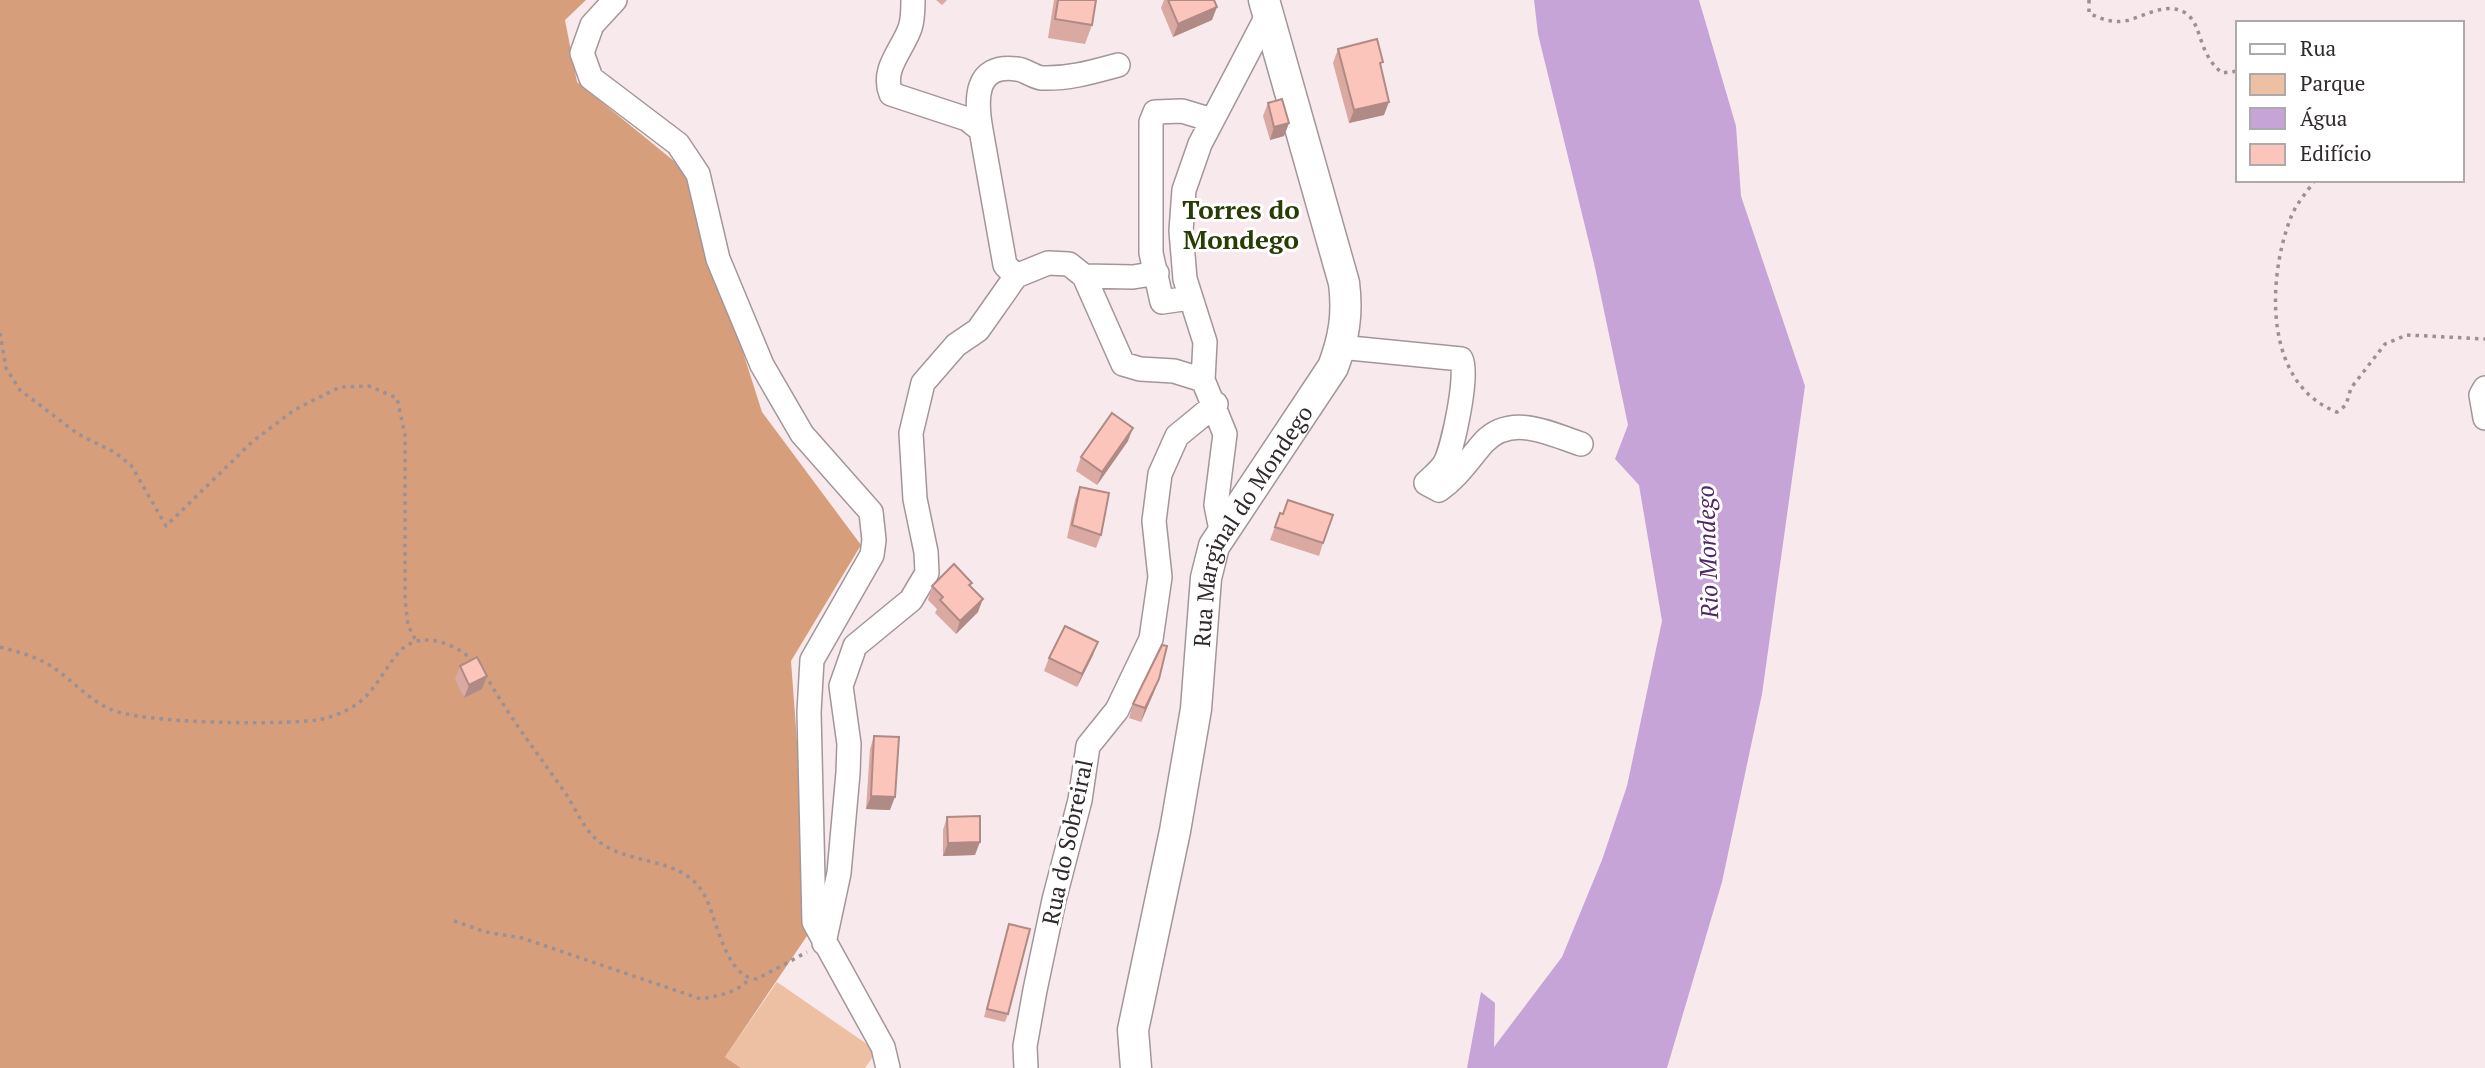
<svg xmlns="http://www.w3.org/2000/svg" width="2485" height="1068" viewBox="0 0 2485 1068" font-family="'PT Serif',serif">
<style>
.green{fill:#edc0a4}
.forest{fill:#d69e7b}
.water{fill:#c6a4d8}
.lines{fill:none;stroke-linecap:round;stroke-linejoin:round}
.minor-casing{stroke:#a39699;stroke-width:26}
.major-casing{stroke:#a39699;stroke-width:33}
.path{stroke:#9b9093;stroke-width:3.5;stroke-dasharray:3.5 5;stroke-linecap:butt}
.minor{stroke:#fff;stroke-width:23}
.major{stroke:#fff;stroke-width:30}
.wall{fill:#d9a9a2}
.shaded-wall{fill:#b08a84}
.building{fill:#fcc5bc;stroke:#b08a84;stroke-width:2}
.labels{text-anchor:middle;dominant-baseline:central;stroke-width:6;stroke-linejoin:round;paint-order:stroke}
.street-label{font-size:23px;fill:#302a2c;stroke:#fff}
.water-label{font-size:24px;font-style:italic;fill:#522766;stroke:#fff}
.quarter-label{font-size:26px;font-weight:bold;fill:#293c06;stroke:#fff}
</style>
<rect width="100%" height="100%" fill="#f8e9ec"/>
<!-- green -->
<path class="green" d="M777,982l100,69 -12,17h-124l-16,-11z"/>
<!-- forest -->
<path class="forest" d="M0,0h586l-21,20 12,62 108,88 77,242 99,133 -70,116 20,269 -86,127 16,11h-741z"/>
<!-- water -->
<path class="water" d="M1534,0h165l37,126 5,70 64,190 -43,308 -40,188 -55,186h-200l14,-76 14,11 -1,44 68,-90 40,-97 25,-74 35,-165 -23,-136 -24,-26 13,-34 -34,-162 -56,-229z"/>
<g class="lines">
<defs>
<path id="minor" d="M615,0l-23,25 -10,28 9,25 87,66 20,30 20,85 44,106 40,69 69,78 3,28 -2,15 -60,105 -3,52 5,210 69,125 5,21
M913,0c0,9 0,20 -3,28 -8,23 -29,41 -19,66l76,25 14,11 24,135 11,11
M981,130c-5,-28 -8,-67 36,-61 9,1 16,8 25,9 27,1 50,-6 76,-13
M1084,276l39,88 17,5 34,2 29,9 22,54 -9,71 5,25
M1190,298l-28,4 -11,-49v-131l4,-10 27,-1 30,9
M1340,347l121,12c8,15 -8,88 -16,104 -5,8 -12,13 -19,20l13,7c19,-13 30,-31 45,-48 28,-29 66,-8 97,2
M1203,380l2,-38 -20,-63 -4,-48 3,-41 16,-46 68,-130 -5,-8
M2485,388l-4,7 4,23
M824,943l15,-70 9,-100 1,-29 -8,-58 14,-40 56,-46 16,-27 -1,-21 -11,-53 -4,-66 12,-50 33,-38 22,-15 38,-54 32,-13 21,1 15,12 49,1 24,-4
M1026,1068l-1,-22 10,-56 19,-90 26,-100 8,-54 29,-36 34,-71 9,-62 -6,-56 6,-47 17,-38 39,-32"/>
<g id="major">
<path id="s1" d="M1136,1068l-3,-38 42,-199 21,-122 10,-131 8,-32 119,-179c11,-29 15,-53 11,-84l-80,-283"/>
</g>
</defs>
<!-- minor casing -->
<use href="#minor" class="minor-casing"/>
<!-- major casing -->
<use href="#major" class="major-casing"/>
<!-- path -->
<path class="path" d="M2089,0v13c12,6 22,10 36,8 19,-4 43,-21 62,-7 16,13 10,38 35,59l16,-2
M2315,180c-8,12 -19,24 -24,37 -24,61 -28,167 46,195l9,-7 5,-17 34,-44 22,-9 78,4
M0,333l6,35 14,22 58,44 36,18 17,13 35,61 86,-84 42,-32 46,-23 29,-1 28,12 8,37v164l3,26 8,16
M0,647c19,5 38,10 54,21 19,13 35,32 56,41 31,15 170,16 207,11 18,-3 39,-12 51,-26 12,-13 20,-30 32,-43 21,-22 58,-7 75,12
M485,674c24,43 53,80 81,120 9,14 17,33 29,44 29,28 80,17 105,50 17,22 22,89 57,91l50,-27
M454,921l32,11 36,6 179,61c20,-4 36,-6 49,-21"/>
<!-- minor -->
<use href="#minor" class="minor"/>
<!-- major -->
<use href="#major" class="major"/>
</g>
<!-- wall -->
<path class="wall" d="M936,0h11l-5,5z
M1054,0h42l-4,25 -7,19 -37,-6z
M1164,0h50l-2,20 -39,17 -12,-29z
M1338,49l43,18 3,48 -35,8 -16,-60z
M1268,103l21,20 -5,13 -14,4 -7,-24z
M1128,441l-31,44 -21,-14 5,-14z
M1080,487l21,48 -5,13 -29,-10 8,-38z
M1280,513l43,30 -4,13 -49,-16z
M932,586l39,1 7,25 -22,22 -21,-21 2,-4 -9,-9z
M1093,655l-16,32 -33,-16 5,-13z
M460,666l22,23 -18,9 -9,-19z
M1154,692l-13,30 -12,-4 4,-14z
M874,736l16,74 -24,-1 4,-60z
M947,817l28,38 -32,1v-26z
M1009,924l-1,90 -3,8 -21,-5z"/>
<!-- shaded-wall -->
<path class="shaded-wall" d="M1217,7l-5,13 -39,17 5,-13z
M1389,102l-5,13 -35,8 5,-13z
M1289,123l-5,13 -14,4 4,-13z
M1133,428l-5,13 -31,44 5,-13z
M983,599l-5,13 -22,22 4,-13z
M1098,642l-5,13 -16,32 5,-13z
M487,676l-5,13 -18,9 5,-13z
M1159,679l-5,13 -13,30 4,-14z
M871,796l24,1 -5,13 -24,-1z
M980,842l-5,13 -32,1 5,-13z"/>
<!-- building -->
<path class="building" d="M1058,0h38l-4,25 -37,-6z
M1168,0h46l3,7 -39,17z
M1377,39l6,23 -3,1 9,39 -35,8 -16,-61z
M1282,99l7,24 -15,4 -6,-24z
M1112,413l21,15 -31,44 -21,-15z
M1080,487l29,6 -8,42 -29,-10z
M1288,500l45,15 -10,28 -48,-16 5,-14 3,1z
M954,564l18,19 -3,2 14,14 -23,22 -20,-21 3,-3 -11,-11z
M1065,626l33,16 -16,32 -33,-16z
M1162,645l5,1 -8,33 -14,29 -12,-4z
M477,657l10,19 -18,9 -9,-19z
M874,736l25,1 -4,60 -24,-1z
M980,816v26l-32,1 -1,-26z
M1009,924l21,5 -22,85 -21,-5z"/>
<g class="labels">
<!-- street labels -->
<g class="street-label">
<text stroke="none"><textPath href="#s1" startOffset="562">Rua Marginal do Mondego</textPath></text>
<text transform="translate(1067 842) rotate(-78)">Rua do Sobreiral</text>
</g>
<!-- water labels -->
<g class="water-label">
<text transform="translate(1707 552) rotate(-92)">Rio Mondego</text>
</g>
<!-- quarter labels -->
<g class="quarter-label">
<text x="1241" y="209">Torres do<tspan x="1241" dy="30">Mondego</tspan></text>
</g>
</g>
<!-- legend -->
<rect x="2236" y="21" width="228" height="161" fill="#ffffff" stroke="#acaaab" stroke-width="2"/>
<rect x="2250" y="44" width="35" height="10" fill="#ffffff" stroke="#acaaab" stroke-width="2"/>
<text x="2300" y="56" font-size="21" fill="#302a2c">Rua</text>
<rect x="2250" y="74" width="35" height="21" fill="#edc0a4" stroke="#acaaab" stroke-width="2"/>
<text x="2300" y="91" font-size="21" fill="#302a2c">Parque</text>
<rect x="2250" y="108" width="35" height="21" fill="#c6a4d8" stroke="#acaaab" stroke-width="2"/>
<text x="2300" y="126" font-size="21" fill="#302a2c">Água</text>
<rect x="2250" y="144" width="35" height="21" fill="#fcc5bc" stroke="#acaaab" stroke-width="2"/>
<text x="2300" y="161" font-size="21" fill="#302a2c">Edifício</text>
</svg>
